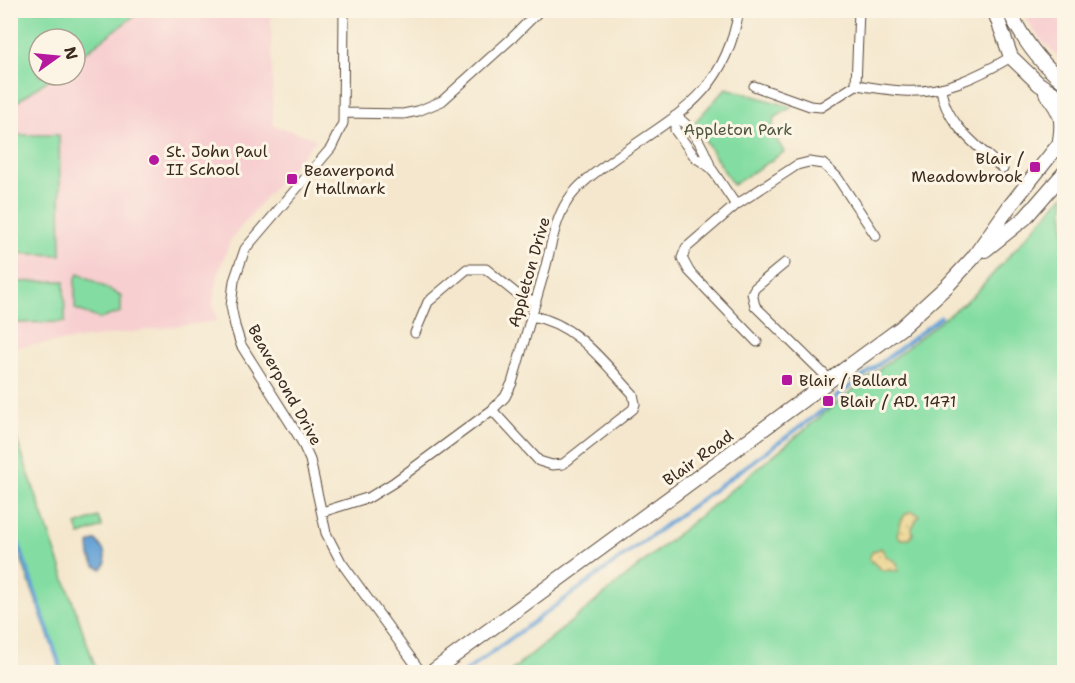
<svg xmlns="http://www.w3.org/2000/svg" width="1075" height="683" viewBox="0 0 1075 683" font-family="'Shantell Sans',sans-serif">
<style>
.built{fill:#f7cfd0}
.green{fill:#83dda2;stroke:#5f8460;stroke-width:1.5}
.sand{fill:url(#sand-dots);stroke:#94825e;stroke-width:1.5}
.water{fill:#64a1d5;stroke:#50667a;stroke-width:1.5}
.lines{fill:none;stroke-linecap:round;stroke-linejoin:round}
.stream{stroke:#64a1d5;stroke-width:4}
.street-casing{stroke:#574638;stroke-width:11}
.secondary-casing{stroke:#574638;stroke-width:16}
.street{stroke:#fff;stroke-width:9}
.secondary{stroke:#fff;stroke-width:14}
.poi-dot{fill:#b5179e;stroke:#fcf5e5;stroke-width:2}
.labels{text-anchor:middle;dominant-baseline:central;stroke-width:6;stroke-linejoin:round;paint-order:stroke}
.park-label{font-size:16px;fill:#4d573f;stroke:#fcf5e5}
.poi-label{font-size:16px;fill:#3b2a1e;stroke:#fcf5e5;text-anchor:start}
.street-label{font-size:16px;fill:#3b2a1e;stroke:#fcf5e5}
</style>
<defs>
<pattern id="sand-dots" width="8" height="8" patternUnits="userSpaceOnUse" patternTransform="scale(1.5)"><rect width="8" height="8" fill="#eeda9e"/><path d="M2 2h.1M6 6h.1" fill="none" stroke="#cdbb88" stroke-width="1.8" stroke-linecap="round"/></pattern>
</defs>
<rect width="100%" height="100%" fill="#fcf5e5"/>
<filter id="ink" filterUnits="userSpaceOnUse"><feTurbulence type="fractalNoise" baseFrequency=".0167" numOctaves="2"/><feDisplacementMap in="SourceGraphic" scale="12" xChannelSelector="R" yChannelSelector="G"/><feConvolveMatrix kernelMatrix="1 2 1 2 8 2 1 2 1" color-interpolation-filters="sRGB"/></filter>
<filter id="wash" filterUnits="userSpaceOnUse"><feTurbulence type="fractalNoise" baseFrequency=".008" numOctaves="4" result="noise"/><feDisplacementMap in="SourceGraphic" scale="24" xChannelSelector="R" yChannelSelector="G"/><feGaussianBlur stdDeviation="1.35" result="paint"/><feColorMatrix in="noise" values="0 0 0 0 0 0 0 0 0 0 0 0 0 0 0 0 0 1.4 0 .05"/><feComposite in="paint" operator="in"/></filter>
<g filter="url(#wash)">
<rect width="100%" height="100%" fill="#f4e7cd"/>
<!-- built -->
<path class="built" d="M141,11h130l2,114 44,14 -38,42 -48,58 -13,35 -5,29 4,18 -206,27v-242l44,-31h20v-15z
M1025,11h39v51l-21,-20 -15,-19z"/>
<!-- green -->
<path class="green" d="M10,11l1,-1 130,1 -66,49v-21h-36v36h16l-44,31z
M726,88l66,19 -18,11 -2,13 12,21 -51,33 -39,-62z
M11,135h48l2,120 -50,-2z
M1064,195v477h-554l339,-279 125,-98z
M79,273l42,23v16l-21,7 -25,-10v-29z
M64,281l1,41 -54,1v-41z
M10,423h1l86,249h-36l-50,-142z
M98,517l4,10 -22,8 -4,-10z"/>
<!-- sand -->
<path class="sand" d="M912,511l7,4 -7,13 1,6 -3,5h-9l-4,-5c5,-10 3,-20 15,-23z
M881,548l5,8 11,7 1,8 -10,-1 -5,1 -14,-12 3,-7z"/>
<!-- water -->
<path class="water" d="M96,540l8,11 2,11 -4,7 -7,-3 -5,-10 -1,-12z"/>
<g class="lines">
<!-- stream -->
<path class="stream" d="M10,518l52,154
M465,672l365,-267 6,-8 105,-80"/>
</g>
</g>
<g filter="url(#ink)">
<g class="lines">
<defs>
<path id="street" d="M344,10l-1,113 -12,25 -86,101 -11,32 -3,25 4,20 6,19 60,95 9,20 16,73 15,29 80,110
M856,85c15,2 31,5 46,6 40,3 75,-14 109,-34
M856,85l3,-75
M754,86l56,20 11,1 35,-22
M941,89c4,35 38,58 62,80
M345,113l58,1 15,-3 24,-10 70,-63 28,-28
M675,116c19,11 29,32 36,52l-16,-11 -20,-27z
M711,168l25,37
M785,263l-30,25 -3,5 3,13 76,75
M415,333l13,-31 39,-33h19l32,26 18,7
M757,342l-68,-71 -7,-13 4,-10 50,-43 61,-40 12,-3 14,2 14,13 39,59
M492,410l47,51 13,4 11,-1 70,-55 2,-5 -2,-10c-30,-32 -56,-70 -101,-78
M322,512l48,-15 23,-14 99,-73 13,-13 7,-14c11,-38 22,-76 33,-114 6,-22 10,-50 23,-69 12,-18 30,-29 47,-42 63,-44 110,-64 124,-148"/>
<path id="secondary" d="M996,10v5l15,42 28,27 25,16
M1009,10c13,29 31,53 55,72
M1046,93c16,21 18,26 13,53
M985,250l40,-32 39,-45
M432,672l469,-344 47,-43 25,-27 36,-51 55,-69"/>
</defs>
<!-- street casing -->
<use href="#street" class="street-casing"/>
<!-- secondary casing -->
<use href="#secondary" class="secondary-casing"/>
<!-- street -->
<use href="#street" class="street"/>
<!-- secondary -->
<use href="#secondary" class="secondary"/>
</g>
</g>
<!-- markers -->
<g class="poi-dot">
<circle cx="154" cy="160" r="6"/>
<rect x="1029" y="161" width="12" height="12" rx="3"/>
<rect x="286" y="173" width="12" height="12" rx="3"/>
<rect x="781" y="374" width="12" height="12" rx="3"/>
<rect x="822" y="395" width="12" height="12" rx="3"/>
</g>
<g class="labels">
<!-- park labels -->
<g class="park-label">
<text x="738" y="129">Appleton Park</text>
</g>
<!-- poi labels -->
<g class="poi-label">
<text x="166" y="151">St. John Paul<tspan x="166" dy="18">II School</tspan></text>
<text x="1023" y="158" text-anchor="end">Blair /<tspan x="1023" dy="18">Meadowbrook</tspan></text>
<text x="304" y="170">Beaverpond<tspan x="304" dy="18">/ Hallmark</tspan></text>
<text x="799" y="380">Blair / Ballard</text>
<text x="840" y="401">Blair / AD. 1471</text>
</g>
<!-- street labels -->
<g class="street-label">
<text transform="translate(529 272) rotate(-74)">Appleton Drive</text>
<text transform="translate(285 385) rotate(61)">Beaverpond Drive</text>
<text transform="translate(698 458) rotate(-36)">Blair Road</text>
</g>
</g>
<!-- margin -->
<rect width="1075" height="683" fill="none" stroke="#fcf5e5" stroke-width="36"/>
<!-- north arrow -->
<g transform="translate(57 57) rotate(75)"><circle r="28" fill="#fcf5e5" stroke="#afa495" stroke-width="1.5"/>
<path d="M0-4.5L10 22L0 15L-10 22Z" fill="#b5179e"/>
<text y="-9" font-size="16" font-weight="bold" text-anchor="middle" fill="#3b2a1e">N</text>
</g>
</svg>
